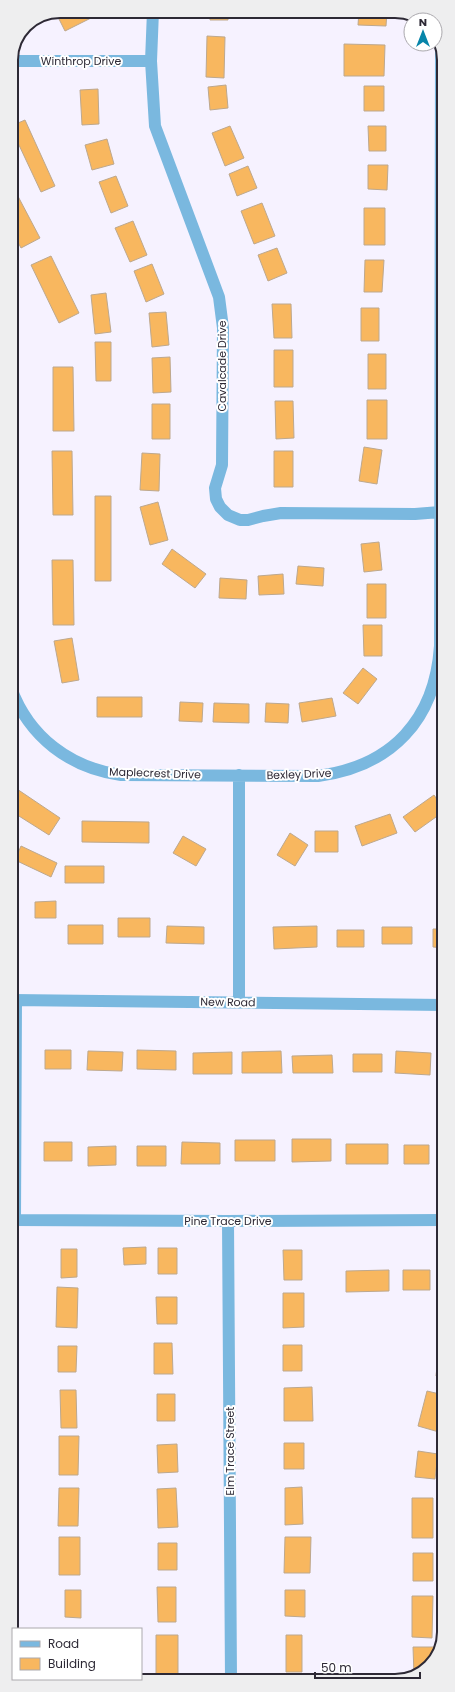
<svg xmlns="http://www.w3.org/2000/svg" width="455" height="1692" viewBox="0 0 455 1692" font-family="Poppins,sans-serif">
<style>
.building{fill:#f8b75f;stroke:#bda88e}
.lines{fill:none;stroke-linecap:round;stroke-linejoin:round}
.minor{stroke:#7ab8df;stroke-width:12}
.labels{text-anchor:middle;dominant-baseline:central;stroke-width:4;stroke-linejoin:round;paint-order:stroke}
.street-label{font-size:11px;fill:#2d2935;stroke:#fff}
.rim{fill:none;stroke:#2d2935;stroke-width:2}
</style>
<rect width="100%" height="100%" fill="#f6f2ff"/>
<!-- building -->
<path class="building" d="M60,11h27l4,7 -26,13 -9,-18z
M210,11h18v9h-18z
M359,11h28l-1,15 -28,-1z
M207,36l18,1 -1,41 -18,-1z
M344,44l41,1 -1,31h-40z
M226,85l2,23 -18,2 -2,-23z
M364,86h20v25h-20z
M98,89l1,35 -17,1 -2,-35z
M25,120l30,66 -14,6 -30,-64v-2z
M230,126l14,32 -19,8 -13,-33z
M368,126h18v25h-17z
M107,139l7,25 -22,6 -7,-25z
M368,165h20l-1,25 -19,-1z
M248,166l9,22 -20,8 -8,-22z
M116,176l12,30 -17,7 -12,-31z
M11,183l29,55 -19,10 -10,-19z
M262,203l13,33 -21,8 -13,-33z
M364,208h21v37h-21z
M133,221l14,34 -17,7 -15,-34z
M277,248l10,25 -19,8 -10,-26z
M51,256l28,57 -20,10 -28,-58z
M365,260h19l-2,32h-18z
M152,264l12,30 -18,8 -12,-31z
M106,293l5,39 -16,2 -4,-39z
M272,304h19l1,34h-18z
M361,308h18v33h-18z
M166,312l3,33 -17,2 -3,-34z
M95,342h16v39h-15z
M274,350h19v37h-19z
M368,354h18v35h-18z
M170,357l1,35 -18,1 -1,-35z
M53,367h20l1,64h-21z
M367,400h20v39h-20z
M275,401h18l1,37 -18,1z
M152,404h18v35h-18z
M364,447l18,3 -5,34 -18,-3z
M52,451h20l1,64h-20z
M274,451h19v36h-19z
M142,453l18,1 -1,37 -19,-1z
M95,496h16v85h-16z
M158,502l10,38 -18,5 -10,-38z
M379,542l3,28 -18,2 -3,-28z
M172,549l34,25 -11,14 -33,-24z
M52,560h21l1,65h-21z
M298,566l26,2 -1,18 -27,-2z
M283,574l1,20 -25,1 -1,-19z
M220,578l27,2 -1,19 -27,-1z
M367,584h19v34h-19z
M363,625h19v31h-18z
M72,638l7,42 -17,3 -8,-42z
M363,668l14,11 -19,25 -15,-11z
M97,697h45v20h-45z
M332,698l4,18 -34,6 -3,-19z
M180,702l23,1 -1,19 -23,-1z
M214,703l35,1v19l-36,-1z
M266,703l23,1 -1,19 -23,-1z
M443,772v11l-5,-4z
M11,785l49,33 -11,17 -38,-24z
M434,795l9,13v4l-28,20 -12,-15z
M390,814l7,19 -35,13 -7,-20z
M82,821l67,1v21l-67,-1z
M315,831h23v21h-23z
M290,833l18,12 -13,21 -18,-11z
M183,836l23,13 -10,17 -23,-13z
M21,846l36,17 -6,14 -36,-17z
M65,866h39v17h-39z
M56,901v17h-21v-16z
M118,918h32v19h-32z
M68,925h35v19h-35z
M167,926l37,1v17l-38,-1z
M317,926v21l-43,2 -1,-22z
M382,927h30v17h-30z
M433,929h11v19l-11,-1z
M337,930h27v17h-27z
M45,1050h26v19h-26z
M137,1050l39,1v19l-39,-1z
M88,1051l35,1 -1,19 -35,-1z
M281,1051l1,22h-40v-21z
M396,1051l35,2 -1,22 -35,-2z
M232,1052v22h-39v-21z
M353,1054h29v18h-29z
M332,1055l1,18h-40l-1,-17z
M292,1139h39v22l-39,1z
M235,1140h40v21h-40z
M44,1142h28v19h-28z
M182,1142l38,1v21h-39z
M346,1144h42v20h-42z
M404,1145h25v19h-25z
M116,1146v19l-28,1v-19z
M137,1146h29v20h-29z
M146,1247v17l-22,1 -1,-17z
M158,1248h19v26h-19z
M61,1249h16v28l-16,1z
M283,1250h19v30h-18z
M389,1270v21l-43,1v-21z
M403,1270h27v20h-27z
M442,1273h2v20h-2z
M57,1287l21,1 -1,40 -21,-1z
M283,1293h21v34l-21,1z
M156,1297h21v27h-20z
M154,1343h18l1,31h-19z
M283,1345h19v26h-19z
M58,1346h19l-1,26h-18z
M439,1348l5,1v27h-8z
M312,1387l1,34h-29v-33z
M60,1390h16l1,38h-16z
M427,1391l17,4v19l-5,18 -21,-6z
M157,1394h18v27h-18z
M59,1436h20l-1,39h-19z
M284,1443h20v26h-20z
M177,1444l1,28 -20,1 -1,-28z
M418,1451l20,3 -3,25 -20,-2z
M302,1487l1,37 -18,1v-37z
M59,1488h20l-1,38h-20z
M176,1488l2,39 -20,1 -1,-39z
M412,1498h21v40h-21z
M59,1537h21v38h-21z
M285,1537h26l-1,36h-26z
M158,1543h19v27h-19z
M413,1553h20v28h-20z
M157,1587h19v35h-18z
M65,1590h16v28l-16,-1z
M285,1590h20v27l-20,-1z
M412,1596h21l-1,42 -20,-1z
M156,1635h22v39h-22z
M286,1635h16v37h-16z
M413,1647h21v12l-2,5 -18,11z"/>
<g class="lines">
<!-- minor -->
<path class="minor" d="M153,11l-2,50 4,65 64,171 4,31 -1,137 -7,23 1,11 4,8 8,8 12,5h8l15,-4 18,-3 134,1 25,-2
M11,61h140
M11,688c18,49 59,80 110,87l197,1c74,-10 117,-56 122,-130l1,-599
M12,1000l432,5
M239,1002v-227
M12,1220l216,1 216,-1
M15,1220l1,-220
M228,1221l3,459"/>
</g>
<g class="labels">
<!-- street labels -->
<g class="street-label">
<text x="81" y="61">Winthrop Drive</text>
<text transform="translate(222 366) rotate(-90)">Cavalcade Drive</text>
<text transform="translate(155 773) rotate(2)">Maplecrest Drive</text>
<text transform="translate(299 774) rotate(-2)">Bexley Drive</text>
<text transform="translate(228 1002) rotate(1)">New Road</text>
<text x="228" y="1221">Pine Trace Drive</text>
<text transform="translate(230 1451) rotate(-90)">Elm Trace Street</text>
</g>
</g>
<!-- crop -->
<path d="M0 0H455V1692H0ZM60 18H395A42 42 0 0 1 437 60V1632A42 42 0 0 1 395 1674H60A42 42 0 0 1 18 1632V60A42 42 0 0 1 60 18Z" fill="#eeeeef" fill-rule="evenodd"/>
<path class="rim" d="M60 18H395A42 42 0 0 1 437 60V1632A42 42 0 0 1 395 1674H60A42 42 0 0 1 18 1632V60A42 42 0 0 1 60 18Z"/>
<!-- legend -->
<rect x="12" y="1628" width="130" height="52" fill="#ffffff" stroke="#aba9ae"/>
<rect x="20" y="1641" width="20" height="6" fill="#7ab8df" stroke="#aba9ae"/>
<text x="48" y="1648" font-size="12" fill="#2d2935">Road</text>
<rect x="20" y="1658" width="20" height="12" fill="#f8b75f" stroke="#aba9ae"/>
<text x="48" y="1668" font-size="12" fill="#2d2935">Building</text>
<!-- north arrow -->
<g transform="translate(423 32)"><circle r="19" fill="#ffffff" stroke="#aba9ae"/>
<path d="M0-3L7 15L0 10L-7 15Z" fill="#0785a9"/>
<text y="-6" font-size="11" font-weight="bold" text-anchor="middle" fill="#2d2935">N</text>
</g>
<!-- scale -->
<path d="M315 1672v6h105v-6" fill="none" stroke="#2d2935" stroke-width="2"/>
<text x="321" y="1672" font-size="12" fill="#2d2935" stroke="#ffffff" stroke-width="3" paint-order="stroke">50 m</text>
</svg>
